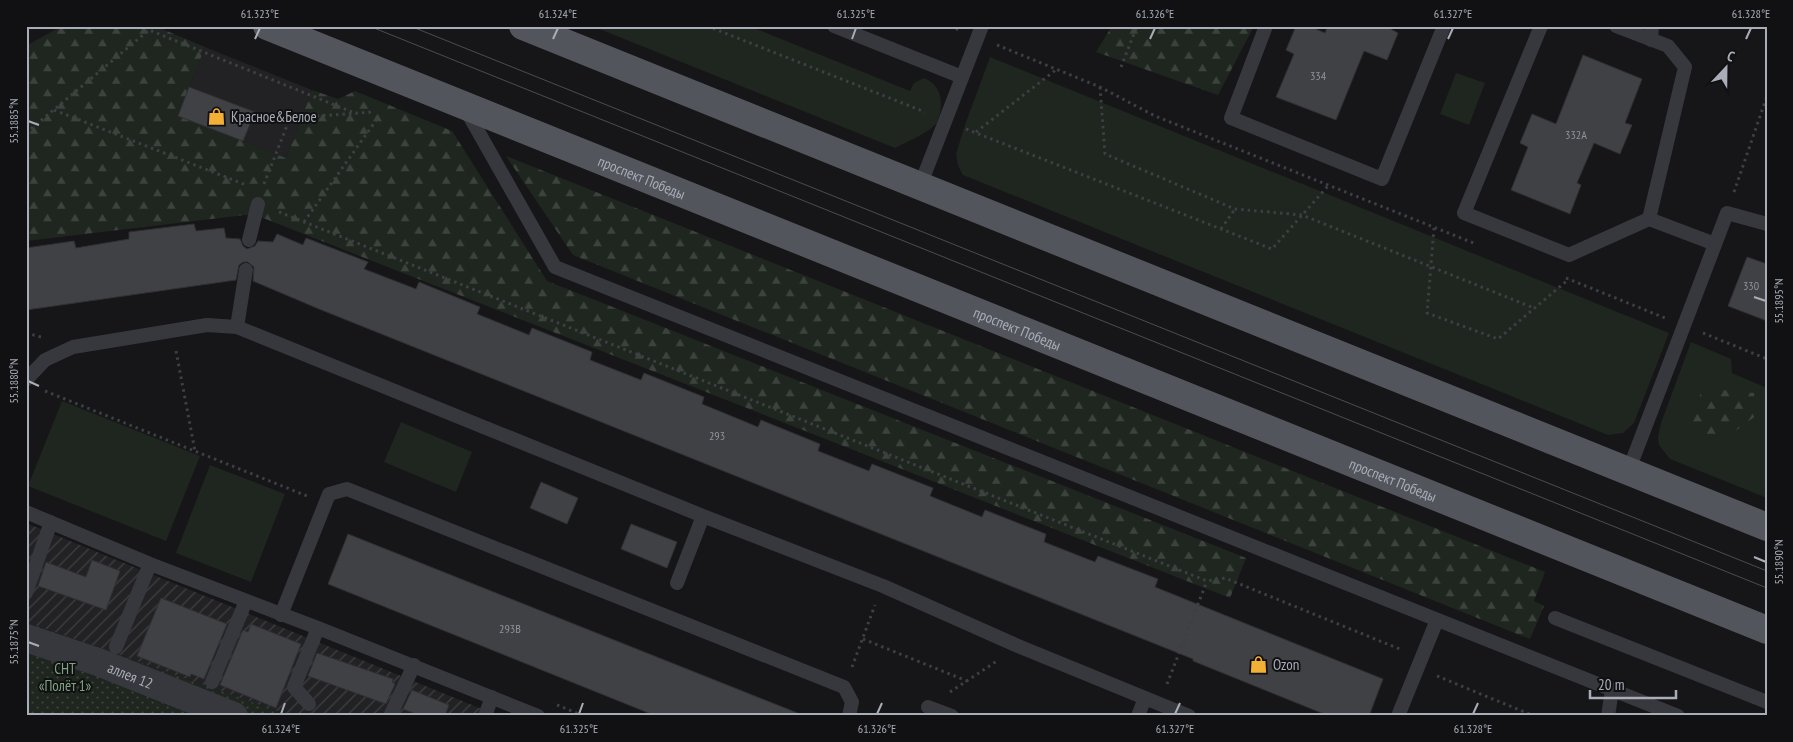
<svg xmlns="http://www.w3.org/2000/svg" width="1793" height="742" viewBox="0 0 1793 742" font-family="'PT Sans Narrow',sans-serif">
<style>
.built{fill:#222225}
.industrial{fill:url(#industrial-furrows)}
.green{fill:#1e261f}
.forest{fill:url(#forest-firs)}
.garden{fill:url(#garden-dots)}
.building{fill:#404145;stroke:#303034}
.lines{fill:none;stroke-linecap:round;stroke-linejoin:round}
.path{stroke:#3d3f44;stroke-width:3;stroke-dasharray:2.5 4;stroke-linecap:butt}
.service{stroke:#37383d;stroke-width:14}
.minor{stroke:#37383d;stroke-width:28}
.primary{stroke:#53555c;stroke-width:28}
.tram{stroke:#4a4c52;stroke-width:1}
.ticks{fill:none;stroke:#a8adb8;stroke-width:2}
.labels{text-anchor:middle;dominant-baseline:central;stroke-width:4;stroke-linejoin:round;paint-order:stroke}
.number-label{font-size:12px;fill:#8e929b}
.poi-label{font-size:15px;fill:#a8adb8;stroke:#111113;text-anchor:start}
.street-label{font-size:15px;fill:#a8adb8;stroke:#111113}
.park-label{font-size:15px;fill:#7fa381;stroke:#111113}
.neatline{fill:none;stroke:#a8adb8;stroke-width:2}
.ticks-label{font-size:12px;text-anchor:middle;fill:#a8adb8}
</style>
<defs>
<pattern id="industrial-furrows" width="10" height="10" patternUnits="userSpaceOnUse" patternTransform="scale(1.25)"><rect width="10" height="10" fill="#222225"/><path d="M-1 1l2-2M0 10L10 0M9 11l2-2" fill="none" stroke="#3f3f43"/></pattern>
<pattern id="forest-firs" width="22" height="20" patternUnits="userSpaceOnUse" patternTransform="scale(1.25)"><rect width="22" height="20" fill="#1e261f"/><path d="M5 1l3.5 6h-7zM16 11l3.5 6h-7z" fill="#3c433d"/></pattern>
<pattern id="garden-dots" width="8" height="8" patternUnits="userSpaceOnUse" patternTransform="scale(1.25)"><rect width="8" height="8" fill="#1e261f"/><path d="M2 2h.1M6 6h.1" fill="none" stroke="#3c433d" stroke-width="1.8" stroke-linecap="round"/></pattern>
</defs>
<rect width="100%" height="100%" fill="#161618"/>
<!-- built -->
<path class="built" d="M205,47l107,43 -26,68 -108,-42z"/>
<!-- industrial -->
<path class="industrial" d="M26,523l473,193h-208l-265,-94z"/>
<!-- green -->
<path class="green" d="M592,26h157l161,65 4,-8 10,-5c15,6 19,20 16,35 -1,4 -2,8 -4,11 -11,11 -28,17 -41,24z
M990,57l679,276 -35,90 -11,10 -15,2 -645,-260 -5,-9 -2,-12 9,-29z
M1456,73l29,10 -16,42 -29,-11z
M1691,342l40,17 1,14 35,15v110l-97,-39 -11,-14 -1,-8 3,-14z
M62,401l138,55 -34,85 -138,-55z
M401,422l71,30 -16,40 -72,-30z
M210,465l75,29 -34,88 -75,-29z"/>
<!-- forest -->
<path class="forest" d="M62,26h93l50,21 -27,69 108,42 26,-68 26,9 17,-8 97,40 95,150 699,277 -16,40 -972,-382 -13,-1 -219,26v-195z
M1112,26h142l-36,69 -122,-43z
M506,156l1039,416 -11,29 10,5 -14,33 -957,-384z
M1703,388l51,5 3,22 -27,20 -31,-1 -8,-17z"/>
<!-- garden -->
<path class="garden" d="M26,622l265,94h-265z"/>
<!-- building -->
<path class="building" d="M1296,26h13l16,7 3,-7h57l13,7 -11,27 -23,-9 -28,69 -60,-23 18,-43 -8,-4z
M1583,55l59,24 -17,44 7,2 -12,29 -26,-11 -17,40 4,2 -11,29 -59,-24 17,-43 -8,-4 12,-29 24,10z
M189,87l66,25 -12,29 -65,-25z
M194,224l2,7 28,-3 2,10 14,1 3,7 4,3 8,-3 3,-5 15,1 4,-8 26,11 3,-7 62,24 -4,7 52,20 3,-7 61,25 -3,7 52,21 3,-7 60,24 -2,8 51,20 3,-7 60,24 -2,7 56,23 3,-7 59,24 -2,7 51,20 3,-7 61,24 -3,8 52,21 3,-7 61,24 -2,8 51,20 3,-6 60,23 -3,8 228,92 -14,37h-40l-136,-55v-2l-874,-350 -66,-28 1,-14 -6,-5h-5l-4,3 -3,15 -210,30v-62l48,-7 2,7 53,-9v-7z
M1747,257l20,7v57l-39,-15z
M541,482l37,16 -11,26 -37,-16z
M631,524l46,18 -10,26 -46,-19z
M348,534l452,180v2h-144l-328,-132z
M92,560l28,11 -14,39 -68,-24 8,-24 40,15z
M161,598l66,26 -23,55 -13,-5 -1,3 -53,-21z
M251,624l50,20 -25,64 -56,-23 23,-55 5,2z
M317,653l76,26 -1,3 3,2 -9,20 -78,-28z
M412,690l37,15 -4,11h-24l-18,-7z"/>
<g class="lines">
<!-- path -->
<path class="path" d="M707,26l218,86
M950,26l9,4
M997,45l103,42 55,29 321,128
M1121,67l16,-41
M1100,87l5,67 130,55 67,6 232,93
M54,110l192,75
M966,129l306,120 56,-63
M976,132l81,-63
M26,133l123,-103 203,82
M264,184l26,-66 83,-6
M1734,192l33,-96
M279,212l928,369 18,-3 177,72
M304,222l73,-103
M1434,228l-7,85 71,26 71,-60
M1221,229l14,-20
M1566,278l99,40
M26,333l15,4
M1703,333l64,26
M176,351l19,100
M45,391l262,105
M863,639l104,42
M852,667l23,-62
M1437,676l97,40
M1167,684l40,-103
M950,692l47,-31
M557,705l27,11"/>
<!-- service -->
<path class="service" d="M834,26l128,51
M1266,26l-35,92 151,61 62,-153
M1541,26l-77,187 105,42 80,-36
M1616,26l52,20 17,21 -36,152 66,25
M1651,40l1,-14
M466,110l89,157 1123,449
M920,186l62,-160
M249,240l9,-36
M237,327l9,-57
M26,380l19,-20 28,-13 134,-22 30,2 466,189 180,70 135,60 171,70
M1628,472l99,-259 40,11
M26,512l124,52 168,64 220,88
M677,583l26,-67
M26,593l25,-71
M281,615l48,-121 18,-5 497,198 8,15 -3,14
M1555,618l212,84
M116,647l34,-83
M212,682l34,-81
M309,704l-15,-17 24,-59
M928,707l24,9
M390,716l24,-51
M485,716l7,-19
M1138,716l7,-18
M1398,716l39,-96
M1608,716l4,-26"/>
<!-- minor -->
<path class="minor" id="s1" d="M26,638l72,24 136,54"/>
<!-- primary -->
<g class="primary">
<path id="s2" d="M267,26l1500,604"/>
<path d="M523,26l1244,501"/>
</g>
<!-- tram -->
<path class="tram" d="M369,26l1398,562
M410,26l1357,545"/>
</g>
<!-- ticks -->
<path class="ticks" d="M255,39l5,-11M553,39l5,-11M852,39l4,-11M1150,39l5,-11M1448,39l5,-11M1746,39l5,-11M28,121l11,4M1754,297l12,4M28,381l11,5M1754,557l12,5M28,642l11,4M281,714l4,-11M579,714l4,-11M877,714l5,-11M1175,714l5,-11M1473,714l5,-11"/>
<!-- icons -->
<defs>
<symbol id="shop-bare" viewBox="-9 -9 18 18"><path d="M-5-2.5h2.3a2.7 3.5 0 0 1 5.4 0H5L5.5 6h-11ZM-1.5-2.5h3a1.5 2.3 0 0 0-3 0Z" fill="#f2b134" stroke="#111113" stroke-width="2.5" paint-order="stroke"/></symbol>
</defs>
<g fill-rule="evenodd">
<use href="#shop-bare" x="204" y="104" width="25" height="25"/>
<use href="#shop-bare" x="1246" y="652" width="25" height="25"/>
</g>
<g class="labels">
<!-- number labels -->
<g class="number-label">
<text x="1318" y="75">334</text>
<text x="1576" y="134">332А</text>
<text x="1751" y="285">330</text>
<text x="717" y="435">293</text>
<text x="510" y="628">293В</text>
</g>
<!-- poi labels -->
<g class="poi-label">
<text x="231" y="116">Красное&amp;Белое</text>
<text x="1273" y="664">Ozon</text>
</g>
<!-- street labels -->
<g class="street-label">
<text stroke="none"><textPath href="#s2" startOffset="404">проспект Победы</textPath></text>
<text stroke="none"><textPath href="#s2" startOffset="809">проспект Победы</textPath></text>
<text stroke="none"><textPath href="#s2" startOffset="1214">проспект Победы</textPath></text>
<text stroke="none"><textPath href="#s1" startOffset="111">аллея 12</textPath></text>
</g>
<!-- park labels -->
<g class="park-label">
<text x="65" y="668">СНТ<tspan x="65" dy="17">«Полёт 1»</tspan></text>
</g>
</g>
<!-- border -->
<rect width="1793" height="742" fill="none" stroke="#111113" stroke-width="55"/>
<!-- north arrow -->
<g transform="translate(1726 68) rotate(22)" stroke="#111113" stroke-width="4" paint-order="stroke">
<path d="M0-4L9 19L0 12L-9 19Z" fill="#a8adb8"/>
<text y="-8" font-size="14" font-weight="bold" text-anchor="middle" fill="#a8adb8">С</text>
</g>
<!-- scale -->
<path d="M1590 690v8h86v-8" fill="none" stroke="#a8adb8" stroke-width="2.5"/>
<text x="1598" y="690" font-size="15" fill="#a8adb8" stroke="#111113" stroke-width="4" paint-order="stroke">20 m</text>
<rect x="28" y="28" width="1738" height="686" class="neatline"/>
<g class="ticks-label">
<text x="260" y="18">61.323°E</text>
<text x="558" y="18">61.324°E</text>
<text x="856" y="18">61.325°E</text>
<text x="1155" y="18">61.326°E</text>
<text x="1453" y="18">61.327°E</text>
<text x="1751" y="18">61.328°E</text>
<text transform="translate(14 121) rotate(-90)" y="4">55.1885°N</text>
<text transform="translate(1779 301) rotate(-90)" y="4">55.1895°N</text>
<text transform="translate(14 381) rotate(-90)" y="4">55.1880°N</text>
<text transform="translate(1779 562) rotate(-90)" y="4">55.1890°N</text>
<text transform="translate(14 642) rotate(-90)" y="4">55.1875°N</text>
<text x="281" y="733">61.324°E</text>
<text x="579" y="733">61.325°E</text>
<text x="877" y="733">61.326°E</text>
<text x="1175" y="733">61.327°E</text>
<text x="1473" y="733">61.328°E</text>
</g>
</svg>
